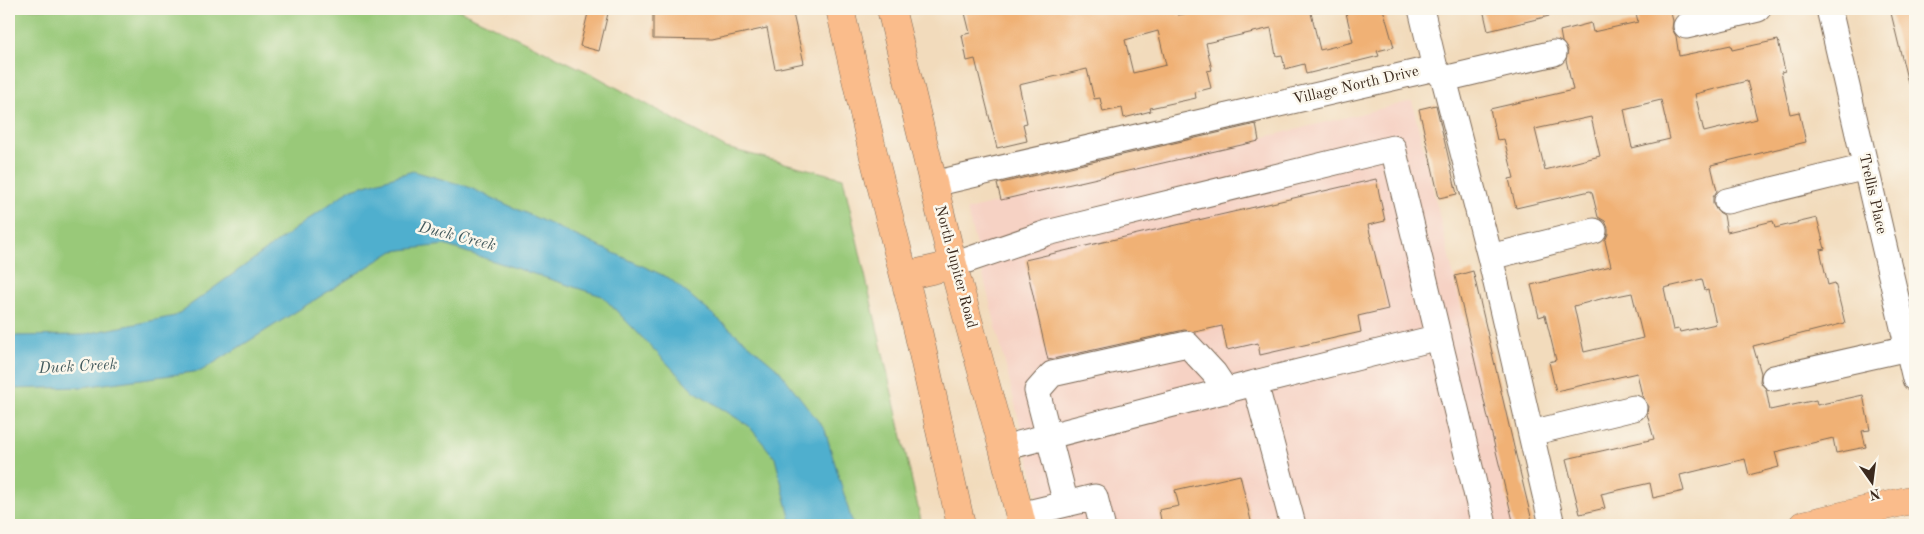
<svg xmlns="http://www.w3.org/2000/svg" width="1924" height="534" viewBox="0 0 1924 534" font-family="'Old Standard TT',serif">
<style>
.built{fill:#f6d2c4}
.green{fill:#99c979;stroke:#6a7a4c}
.water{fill:#4fafce;stroke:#456c76}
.building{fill:#f0b174;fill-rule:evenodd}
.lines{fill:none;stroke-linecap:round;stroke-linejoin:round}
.minor-casing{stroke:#7b6855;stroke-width:27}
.major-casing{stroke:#7b6855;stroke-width:29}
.minor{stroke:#fff;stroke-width:25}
.major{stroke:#fabc8b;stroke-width:28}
.labels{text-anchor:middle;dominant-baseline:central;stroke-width:5;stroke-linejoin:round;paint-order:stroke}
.street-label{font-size:15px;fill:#3b2a1e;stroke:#fbf7ec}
.water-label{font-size:16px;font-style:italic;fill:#42595c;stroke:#fbf7ec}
</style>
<rect width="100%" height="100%" fill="#fbf7ec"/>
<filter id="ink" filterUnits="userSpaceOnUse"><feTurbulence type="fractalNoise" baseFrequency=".02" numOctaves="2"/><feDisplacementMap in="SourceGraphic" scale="10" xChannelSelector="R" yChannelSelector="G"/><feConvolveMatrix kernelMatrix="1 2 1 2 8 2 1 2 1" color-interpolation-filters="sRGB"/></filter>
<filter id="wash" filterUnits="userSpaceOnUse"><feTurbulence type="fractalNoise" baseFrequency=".0096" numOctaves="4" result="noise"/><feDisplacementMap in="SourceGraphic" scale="20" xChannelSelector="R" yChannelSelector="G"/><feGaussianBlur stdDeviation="1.12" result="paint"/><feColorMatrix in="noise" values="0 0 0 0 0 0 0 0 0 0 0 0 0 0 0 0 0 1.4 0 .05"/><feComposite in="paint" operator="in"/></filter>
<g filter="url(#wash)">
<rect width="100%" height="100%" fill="#f2dbbc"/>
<!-- built -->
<path class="built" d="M1412,101l101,424h-468l-78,-315z"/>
<!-- green -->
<path class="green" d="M9,9h448l135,65 134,74 117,30 79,347h-913z"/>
<!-- water -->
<path class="water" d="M413,171l53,15 203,92 109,91 47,61 28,95h-61l-17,-67 -26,-32 -55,-35 -92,-95 -158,-51 -51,6 -192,120 -119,16 -73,2v-53l72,-1 94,-19 174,-126z"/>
<g id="blocks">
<!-- building -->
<path class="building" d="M589,9h20l-10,42 -19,-5z
M653,9h139l12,54 -29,6 -8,-41 -56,12 -58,-1z
M964,9h212l2,6 31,-6h101l10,41 33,-8 -8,-33h38l11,38 -17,4 2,5 -73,18 -2,-10 -19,5 -3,-14 -6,1 -5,-28 -65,15 6,27 -5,1 4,17 -16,4 1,6 -46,10 1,3 -27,7 -2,-10 -19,4 -3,-14 -6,1 -7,-30 -68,16 8,38 -4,1 4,17 -30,7 -22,-89 -8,2 -5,-26 8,-2zM1158,31l8,34 -33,8 -8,-33z
M1483,9h65l1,7 -61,15z
M1653,9h17l3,12 -1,8 4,7 3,20 52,-11 1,5 46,-10 7,31 -4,1 9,42 9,-2 7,30 -95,23 6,26 -4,6v7l4,7 7,4 3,17 46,-11 2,7 42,-10 8,31 -5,1 8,35 7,-2 10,40 -92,23 8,27 -1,9 6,7 4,21 46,-10 1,5 46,-10 7,35 -8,1 4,16 -30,6 -3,-15 -58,14 4,15 -30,8 -4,-16 -65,16 4,16 -31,7 -3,-15 -49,11 4,14 -25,6 -14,-55 88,-20 -7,-25 1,-9 -6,-9 -5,-23 -81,18 -7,-29 7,-2 -11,-45 -6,2 -8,-32 80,-19 -6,-25 3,-7v-6l-3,-7 -7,-4 -6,-25 -2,-1 -74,17 -7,-29 5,-1 -10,-39 -7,1 -7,-31 83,-19 -7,-30 2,-10 -6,-8 -2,-11 31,-8 2,9 45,-10 -2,-9zM1747,81l10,38 -53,13 -9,-38zM1661,100l9,39 -38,9 -8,-39zM1591,117l9,39 -55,14 -10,-41zM1702,279l3,12 3,-1 8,34 -36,8 -1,-3 -6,1 -9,-42zM1632,293l11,45 -59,14 -10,-46 38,-10v1z
M1890,9h25v73l-7,1z
M1436,105l21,89 -18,4 -20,-89z
M1256,124l3,17 -258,59 -4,-16z
M1376,179l9,42 -17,4 20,84 -30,7 3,16 -101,23 -2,-12 -31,7 -5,-24 -27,6 -11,-2 -136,30 -23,-100z
M1473,271l41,176 19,78h-19l-22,-90 -37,-159z
M1240,475l12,50h-90l-3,-15 20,-4 -4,-16z"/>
</g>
</g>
<g filter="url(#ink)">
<use href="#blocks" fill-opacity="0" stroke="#7b6855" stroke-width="1"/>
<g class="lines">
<defs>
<path id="minor" d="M1421,9l14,59
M1829,9l86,370
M1686,26l72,-17
M1444,79l110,-26
M933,184l502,-116 9,11 46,178 62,268
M1727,201l139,-34
M1490,257l104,-26
M953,265l94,-32 346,-85 91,377
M1774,378l134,-30
M1255,383l184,-46
M1531,433l103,-25
M1003,448l252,-65 38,142
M1066,504l-29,-113 15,-17 135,-30 27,29 12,18
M1020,515l75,-18 7,28"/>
<path id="major" d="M840,9l34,148 44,174 43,194
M891,9l62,256 50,183 19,77
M905,276l48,-11
M1803,525l112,-26"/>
</defs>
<!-- minor casing -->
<use href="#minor" class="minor-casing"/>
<!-- major casing -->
<use href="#major" class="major-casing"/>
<!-- minor -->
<use href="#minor" class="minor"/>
<!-- major -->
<use href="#major" class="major"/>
</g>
</g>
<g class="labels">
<!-- street labels -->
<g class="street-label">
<text transform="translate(1356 86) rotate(-13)">Village North Drive</text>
<text transform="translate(1872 194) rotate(77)">Trellis Place</text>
<text transform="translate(955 267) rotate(75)">North Jupiter Road</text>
</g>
<!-- water labels -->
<g class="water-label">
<text transform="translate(457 237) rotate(14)">Duck Creek</text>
<text transform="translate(78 367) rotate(-3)">Duck Creek</text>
</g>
</g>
<!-- margin -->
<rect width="1924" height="534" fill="none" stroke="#fbf7ec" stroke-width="30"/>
<!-- north arrow -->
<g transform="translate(1872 482) rotate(166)" stroke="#fbf7ec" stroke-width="4" paint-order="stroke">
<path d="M0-4L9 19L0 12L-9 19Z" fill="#3b2a1e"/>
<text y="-8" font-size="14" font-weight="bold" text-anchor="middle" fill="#3b2a1e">N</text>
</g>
</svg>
